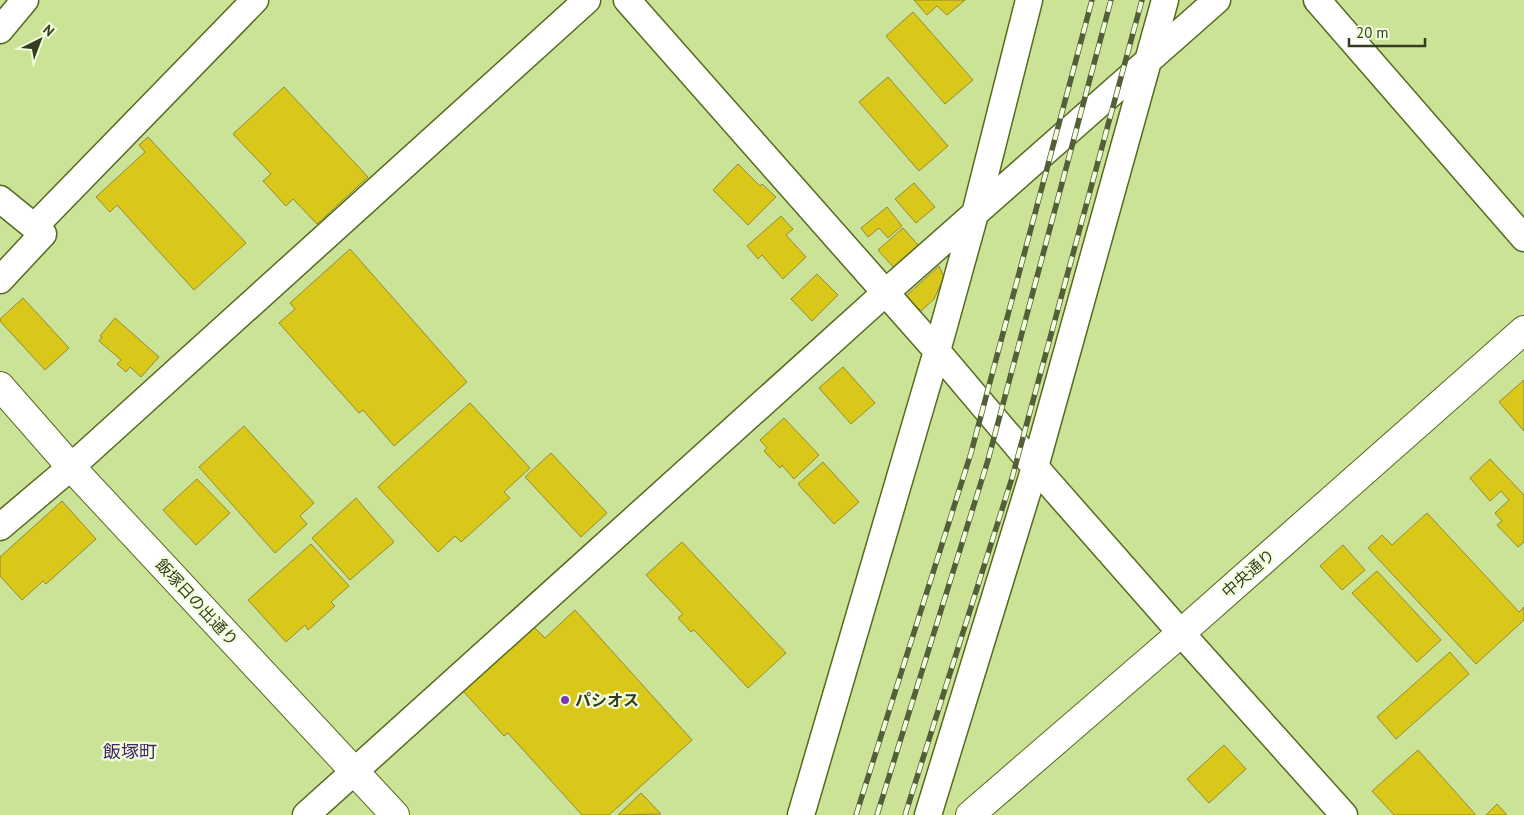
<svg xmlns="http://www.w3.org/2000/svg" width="1524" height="815" viewBox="0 0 1524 815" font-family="'PT Sans','Noto Sans JP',sans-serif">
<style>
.building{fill:#d9c719;stroke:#938937}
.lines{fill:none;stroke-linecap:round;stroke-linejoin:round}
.minor-casing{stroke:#566a1e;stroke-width:29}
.tertiary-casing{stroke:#566a1e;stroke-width:30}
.minor{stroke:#fff;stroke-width:26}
.tertiary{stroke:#fff;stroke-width:28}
.rail-casing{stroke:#535f37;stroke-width:5.5}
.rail{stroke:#f3fedf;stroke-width:4;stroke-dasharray:11;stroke-linecap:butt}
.poi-dot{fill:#743ab0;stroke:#f3fedf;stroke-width:2}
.labels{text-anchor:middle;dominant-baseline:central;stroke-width:4.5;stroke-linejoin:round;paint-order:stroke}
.street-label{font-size:16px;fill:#343d1e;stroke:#f3fedf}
.poi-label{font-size:16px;font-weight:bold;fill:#343d1e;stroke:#f3fedf;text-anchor:start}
.neighbourhood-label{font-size:18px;fill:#412660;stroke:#f3fedf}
</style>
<rect width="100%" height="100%" fill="#cbe396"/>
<!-- building -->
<path class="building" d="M914,0h51l-18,15 -10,-9 -10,9z
M913,12l60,68 -28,24 -59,-68z
M888,77l60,69 -29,25 -60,-69z
M284,87l84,90 -51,47 -24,-25 -7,7 -23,-25 8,-7 -38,-40z
M148,137l98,106 -52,47 -77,-85 -7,7 -14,-15 49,-45 -6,-7z
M738,164l22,22 2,-2 14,13 -28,28 -35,-35z
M914,183l21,24 -19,16 -21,-24z
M887,207l15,19 -14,12 -9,-10 -11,9 -7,-9z
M781,216l12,13 -7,6 20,22 -23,22 -21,-24 -4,4 -11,-13z
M903,228l16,18 -25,22 -16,-18z
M350,249l117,133 -73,64 -31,-36 -4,3 -80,-90 16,-14 -5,-6z
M939,266l5,11 -10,22 -13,12 -15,-15z
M817,274l21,21 -26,26 -21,-22z
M23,298l46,50 -24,22 -45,-49v-2z
M115,318l44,39 -18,20 -11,-10 -4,5 -9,-8 4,-4 -22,-19 3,-4 -2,-1z
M843,367l32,36 -24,21 -32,-36z
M1524,380v51l-25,-29z
M470,403l60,65 -26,24 6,6 -49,44 -6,-6 -17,16 -60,-65z
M784,418l35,37 -25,24 -12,-14 -2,3 -16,-17 3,-3 -7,-8z
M244,426l70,77 -14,13 7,8 -32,29 -76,-86z
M551,453l56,60 -26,24 -56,-60z
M1490,459l34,36v47l-6,5 -21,-22 5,-4 -7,-8 14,-13 -8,-9 -11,10 -20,-23z
M823,462l36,40 -25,22 -36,-40z
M197,479l33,34 -34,32 -33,-35z
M356,498l38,44 -44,38 -38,-42z
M62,501l34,38 -50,45 -3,-3 -21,19 -22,-24v-19z
M1427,513l92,99 5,-5v13l-48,44 -108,-116 14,-13 10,10z
M682,542l104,111 -38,35 -54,-58 -3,2 -13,-14 5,-4 -37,-39z
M311,544l38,42 -18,16 4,4 -27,24 -3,-5 -19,17 -38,-42z
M1343,545l22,25 -23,20 -22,-24z
M1377,571l64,69 -24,22 -65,-69z
M575,610l117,130 -83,75h-27l-74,-82 -4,3 -41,-45 71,-64 11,11z
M1450,652l19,22 -73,65 -19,-22z
M1224,745l22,24 -37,34 -22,-24z
M1418,750l58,65h-82l-22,-24z
M641,793l20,21 -43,1z
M1497,804l10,11h-21z"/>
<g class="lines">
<defs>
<path id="minor" d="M627,0l310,351 98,116 146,166 163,182
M1317,0l207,238
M0,30l25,-30
M0,199l43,35 -43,46
M34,227l221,-227
M0,527l71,-60 516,-467
M306,815l579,-522 332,-293
M801,815l136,-464 38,-137 54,-214
M928,815l107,-348 130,-467"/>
<path id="tertiary" d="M0,386l71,81 324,348
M970,815l211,-182 343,-303"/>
</defs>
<!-- minor casing -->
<use href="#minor" class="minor-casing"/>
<!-- tertiary casing -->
<use href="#tertiary" class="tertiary-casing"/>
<!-- minor -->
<use href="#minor" class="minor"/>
<!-- tertiary -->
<use href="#tertiary" class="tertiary"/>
<defs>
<path id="rail" d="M856,815l115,-362 121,-453
M877,815l111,-355 123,-460
M905,815l107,-337 130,-478"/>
</defs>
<!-- rail casing -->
<use href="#rail" class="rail-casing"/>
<!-- rail -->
<use href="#rail" class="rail"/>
</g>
<!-- markers -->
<circle class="poi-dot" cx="565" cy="700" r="5"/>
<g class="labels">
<!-- street labels -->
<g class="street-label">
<text transform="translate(1248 573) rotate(-41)">中央通り</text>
<text transform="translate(197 602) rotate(47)">飯塚日の出通り</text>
</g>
<!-- poi labels -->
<g class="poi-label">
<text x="575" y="700">パシオス</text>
</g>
<!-- neighbourhood labels -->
<g class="neighbourhood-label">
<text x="130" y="751">飯塚町</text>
</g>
</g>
<!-- north arrow -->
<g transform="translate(40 40) rotate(42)" stroke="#f3fedf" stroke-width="4" paint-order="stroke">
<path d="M0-4L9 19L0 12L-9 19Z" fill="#343d1e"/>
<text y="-8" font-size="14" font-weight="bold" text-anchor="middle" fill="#343d1e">N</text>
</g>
<!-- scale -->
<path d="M1349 38v8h76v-8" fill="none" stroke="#343d1e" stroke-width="2.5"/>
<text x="1356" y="38" font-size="15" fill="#343d1e" stroke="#f3fedf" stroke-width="4" paint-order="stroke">20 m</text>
</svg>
